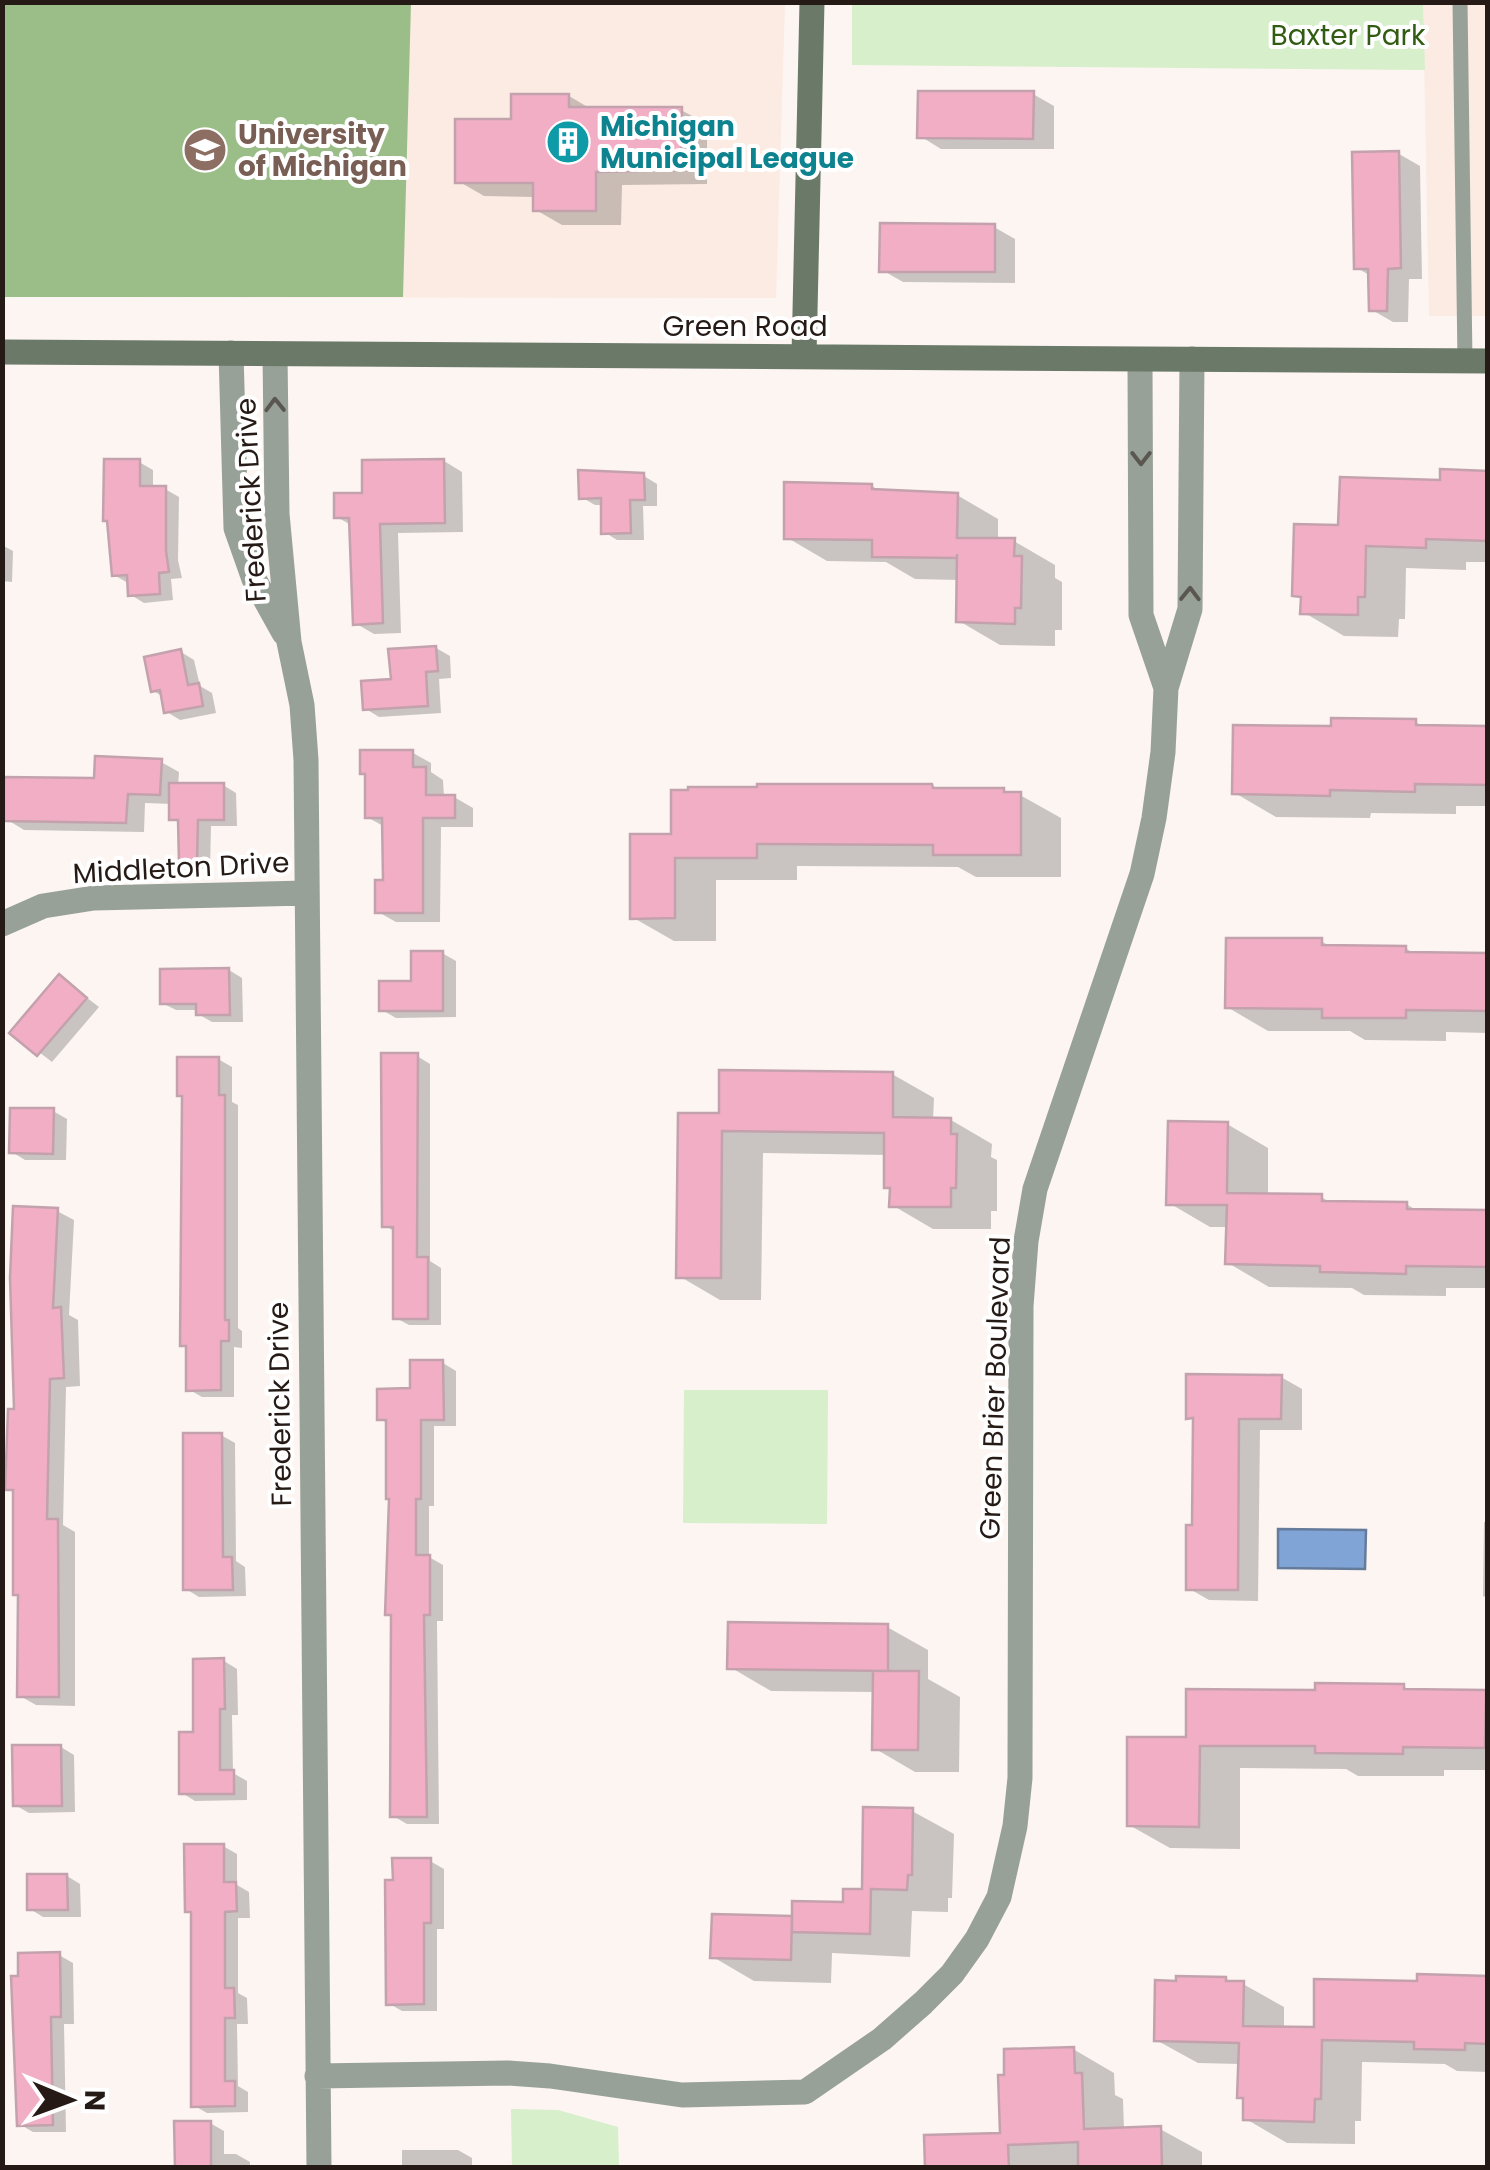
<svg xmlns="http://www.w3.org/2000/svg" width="1490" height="2170" viewBox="0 0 1490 2170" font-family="Poppins,sans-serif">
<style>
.built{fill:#fbebe3}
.green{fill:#d7efca}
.forest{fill:#9bbe89}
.water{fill:#80a4d6;stroke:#657b9c;stroke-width:2.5}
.shadow{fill:#0003}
.building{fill:#f1aec4;stroke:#c4a2ad;stroke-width:2.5}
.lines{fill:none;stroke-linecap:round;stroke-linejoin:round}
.lane{stroke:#98a197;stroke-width:15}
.street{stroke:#98a197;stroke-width:25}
.secondary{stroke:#6b7969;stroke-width:25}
.oneway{stroke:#595750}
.labels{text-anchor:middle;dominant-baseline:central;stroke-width:8;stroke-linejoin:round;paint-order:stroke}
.park-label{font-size:28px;fill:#325c11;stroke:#fff}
.culture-label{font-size:28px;font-weight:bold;fill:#0d838f;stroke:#fff;text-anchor:start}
.education-label{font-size:28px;font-weight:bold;fill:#785e54;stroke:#fff;text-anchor:start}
.street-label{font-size:28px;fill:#251a15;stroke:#fff}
</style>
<rect width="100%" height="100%" fill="#fcf5f2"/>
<!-- built -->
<path class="built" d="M3,3h782l-9,295 -773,-1z
M1423,3h64v313h-58z"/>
<!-- green -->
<path class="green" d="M852,3h571l2,67 -573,-5z
M684,1390h144l-1,134 -144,-1z
M511,2109l47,1 60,17 1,40h-107z"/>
<!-- forest -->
<path class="forest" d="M3,2l408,1 -8,294h-400z"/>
<!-- water -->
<path class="water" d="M1278,1529l88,1 -1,39 -87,-1z"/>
<!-- shadow -->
<path class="shadow" d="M1033,94l21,12v43h-113l-21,-13z
M569,96l22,13 90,1 26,14v60l-85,1 -1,40h-59l-26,-15v-13l-52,-1 -26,-15z
M1399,154l21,12 2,113h-13l-1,43h-15l-21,-12 -1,-34 -14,-8z
M994,227l21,12v44l-112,-1 -21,-12z
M444,461l18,11 1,60 -65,1 3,100 -27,1 -19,-11 -4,-98 -14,-8 27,-22z
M139,462l14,8v19h12l14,8 -1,63 4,18 -11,1 2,21 -29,3 -13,-8 -3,-12 -14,-8z
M1488,473v89h-22v8l-60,-2 -1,51h-6l-1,18 -54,-1 -41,-24v-12l-9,-5 148,-112z
M644,476l13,8v22h-14l1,34h-27l-13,-8 -1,-27h-8l-14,-8z
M872,486l10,6 75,3 41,24v22h16l41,24v13l7,4v48h-7v16l-55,-1 -41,-24v-41l-44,-1 -29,-17 -59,-1 -41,-24z
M2,545l11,6 -1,31 -10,-1z
M436,648l14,8 1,22 -12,1 2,34 -62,4 -13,-8 27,-28z
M181,652l13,8 6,26 12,7 4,20 -36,7 -13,-8 -3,-15 -11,-6z
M1415,722l10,5 63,1v78h-32v8l-85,-1 -1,5 -94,-1 -41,-24 98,-64z
M413,753l18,10v9l12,8 1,17h10l19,11v19h-32l-1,95h-44l-18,-10 8,-30 -1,-55 -18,-10z
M161,762l18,10 -1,14 45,-1 13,8 1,33h-26l-1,43h-15l-13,-8 -2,-38 -8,-4v-15l-27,-1 -1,29 -120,-2 -18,-11 90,-38z
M932,787l7,4h65l16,4 41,23v59h-85l-18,-10 -161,-1v14h-81v61h-42l-42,-24 42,-80z
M1321,941l12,7h72l12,7 71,1v77l-42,-1v9l-81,-1 -15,-9h-82l-41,-24z
M442,953l14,8v56l-60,1 -14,-8z
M229,970l13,8 1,44h-31l-14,-8v-4h-22l-14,-7z
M60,977l39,30 -47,55 -39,-30z
M417,1056l13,8v197l11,7v57h-32l-13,-7 -1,-86 -11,-7z
M218,1059l14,8v35l6,3v223l4,3v17l-8,-1v50h-32l-14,-8v-42l-5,-3z
M892,1074l42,24 -1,22h18l41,24 -1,13 6,3v51h-6v18h-58l-41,-24v-15l-6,-3 1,-32 -124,-2 -2,147h-41l-41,-24 42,-160z
M53,1111l14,8 -1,41h-41l-13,-8z
M1227,1124l41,24v48l53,1 11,6 74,1 12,7 70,1v76h-42v8l-82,-1 -12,-7 -83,-1 -41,-24 1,-36h-19l-41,-24z
M57,1211l17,9 -5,95 9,5 2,66 -14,1 -3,138 12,7v174l-39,-1 -16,-9 1,-100 -6,-103 -7,-4 9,-77z
M443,1363l13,8v55h-22v80h-5v51l14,8v56h-6l2,203h-32l-14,-8 -1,-316 -4,-76 -9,-6z
M1281,1377l21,12v41h-42l-2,171 -49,-1 -21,-12 6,-60 1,-107 -7,-4z
M221,1435l14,8 1,118 9,6 1,29 -47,1 -13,-8z
M1484,1522h4v76l-5,-2z
M887,1627l41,23v29l32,18 -1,75h-44l-41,-24 1,-56 -104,-1 -41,-24z
M224,1661l13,8 1,46h-6l1,58 14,8v19l-52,1 -13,-8 13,-58z
M1403,1686l10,6 75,2v117l-1,-41h-43v6h-86l-12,-7 -106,-1v81l-70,-1 -41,-23 59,-85 130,-48z
M61,1747l13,8 1,57 -46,1 -14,-8z
M912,1811l42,23 -2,64h-4v14l-36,-1 -2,46 -78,-4 -1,30 -77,-2 -41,-24 78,-39 3,2 51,-15 19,-13z
M223,1846l14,8v31l12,7 1,26h-12v75l9,5 1,26h-11l1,62 10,6v20l-41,1 -14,-8v-191l-6,-4z
M430,1861l14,8v60h-7v82h-35l-14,-8 7,-121z
M67,1876l13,8 1,33h-38l-13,-8z
M1488,1935v137l-31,-1 -12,-7 -83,-2 -1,59h-6v23l-68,-1 -41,-24v-19l-6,-3v-33l-42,-1 -42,-23 69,-61 18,5 41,23v22l32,1 104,-46 66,-6z
M59,1955l14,8 1,61h-10l2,108h-33l-14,-8z
M1073,2049l41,24 1,22 8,4 1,31 36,-1 42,23v16h-274l75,-33z
M177,2123h33l14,8v23h12l14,8v6h-75z
M402,2150h56l14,8v10h-70z"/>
<!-- building -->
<path class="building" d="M918,91h116l-1,48 -116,-1z
M511,94h58v13h113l-1,63 -85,2v39h-63v-28h-78v-64h56z
M1399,151l2,117 -13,1 -1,42h-18l-1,-42h-14l-2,-117z
M880,223l115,1v48h-116z
M104,459h36v27h26v65l3,21 -10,1 1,21 -32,2 -1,-21 -15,1 -5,-55h-4z
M444,459l1,64 -65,1 3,99 -30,2 -4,-107h-15v-25h28v-33z
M1440,469l48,2v70l-62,-2v9l-60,-2 -1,51h-7v18l-58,-1 1,-17 -9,-1 2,-72 44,1 2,-48 100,3z
M578,470l66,3 1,27h-15l1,33 -30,1v-36l-22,1z
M784,482l88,2v5l86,4 -1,45h58l-1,18h8l-1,52h-6v16l-59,-2 1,-68v4l-85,-1v-17l-88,-1z
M436,646l2,25 -12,1 2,34 -65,4 -2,-29 30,-2 -3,-30z
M181,649l7,36 11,-2 4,23 -39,7 -4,-23 -9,2 -7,-35z
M1331,718l85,1v6l72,1v59l-73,-1v8l-85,-2v6l-98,-2 1,-69 98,1z
M360,750h53v17h13v28h29v23h-32v95h-48v-33h8l-1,-62h-17v-44h-5z
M95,756l67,3 -2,36 -32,-1 -2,29 -122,-2v-44l90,1z
M169,783h55v37h-26l-1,42 -18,1 -1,-43h-9z
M757,784h175l1,4h71v4h17v63h-88v-10l-176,-1v14h-82v60l-45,1v-85h41v-44h17v-3h69z
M1226,938h96v7l84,1v6l82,1v58l-82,-1v8h-84v-9l-97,-1z
M411,951h32v60h-64v-30h32z
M229,968l1,47h-34v-11h-36v-35z
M59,974l28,24 -50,58 -28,-23z
M381,1053h37l-1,204h11v62h-35v-92h-11z
M177,1057h42v38h6v225h4v21h-8v49l-35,1v-45h-6l2,-250h-5z
M719,1070l174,2v45l58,1v16h6l-1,54h-5v19h-62l1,-19h-6v-55l-162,-2 -1,147h-45l2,-165h41z
M10,1108h44l-1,46 -44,-1z
M1168,1121l60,1 -1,71 95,1v7l85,1v7l81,1v57l-82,-1v8l-86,-2v-6l-95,-2 2,-59h-61z
M13,1206l45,2 -5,100 8,-1 3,71 -14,1 -3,140h11l1,178h-42l1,-102h-5v-105h-8l3,-81h6l-4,-131z
M410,1360h33l1,60h-23v79h-5v56h14v60h-6l3,202h-37l1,-202h-6l4,-116h-3v-79h-9v-31l33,-1z
M1186,1374l96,1 -1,44h-42l-1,171h-52v-65h6l1,-107 -7,1z
M183,1433h39l1,124h9l1,33h-50z
M728,1622l160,2v47l-161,-2z
M224,1658l1,51h-5v61h14v24h-55v-62h14v-73z
M873,1671h46l-1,79h-46z
M1315,1683l89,1v5l82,1 -1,58 -82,-1v7l-88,-1v-7h-115l-1,81 -72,-1v-89h59v-48l129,1z
M12,1745h49l1,61h-49z
M863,1807l50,1 -1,67h-4l-1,15 -36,-1 -1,45 -78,-2v-31l51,1v-13h19z
M184,1844h40v38h12l1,29 -12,1v76h9l1,30h-10v63h10v25l-44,1v-195h-6z
M392,1858h39v65h-7v81l-38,1 -1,-125h8z
M27,1874h40l1,36h-41z
M712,1914l80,2 -1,44 -81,-2z
M60,1952l1,65h-10l2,108 -36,1 -6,-150h7v-23z
M1417,1974l71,2v68l-23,-1v7l-51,-1v-7l-92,-2 -1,59h-6l-1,23 -71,-2v-22h-6l2,-55 -85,-2 1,-61 21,1v-5l50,1v4h18l-1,45 71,1v-48l103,2z
M1074,2047l1,26h7l2,56 77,-3 1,42h-84v-26l-70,3 1,23h-84l-1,-33 76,-2 -2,-58h6v-26z
M174,2121h37v47h-36z"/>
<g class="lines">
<!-- lane -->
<path class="lane" d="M1460,2l5,359"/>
<!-- street -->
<path class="street" d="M231,353l5,175 18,51 30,54
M275,354l2,160 12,128 13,63 4,55 13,1408
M1140,361l1,254 25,73
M2,924l41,-18 51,-8 211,-5
M317,2076l191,-3 42,3 132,19 123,-3 77,-53 41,-36 29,-29 25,-35 22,-42 16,-71 5,-48 1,-472 5,-65 9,-52 107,-315 12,-56 9,-66 3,-64 24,-79 2,-250"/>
<!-- secondary -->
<path class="secondary" d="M2,352l1486,9
M804,356l8,-354"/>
</g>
<!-- one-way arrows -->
<defs><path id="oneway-chevron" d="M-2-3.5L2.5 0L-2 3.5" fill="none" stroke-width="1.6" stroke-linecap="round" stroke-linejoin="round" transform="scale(2.5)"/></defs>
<g class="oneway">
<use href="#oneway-chevron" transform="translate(275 405) rotate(-91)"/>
<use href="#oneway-chevron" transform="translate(1141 458) rotate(90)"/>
<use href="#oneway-chevron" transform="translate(1190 594) rotate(-89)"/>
</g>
<!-- icons -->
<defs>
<symbol id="building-disc" viewBox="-11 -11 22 22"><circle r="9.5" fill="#0f9aa8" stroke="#fff"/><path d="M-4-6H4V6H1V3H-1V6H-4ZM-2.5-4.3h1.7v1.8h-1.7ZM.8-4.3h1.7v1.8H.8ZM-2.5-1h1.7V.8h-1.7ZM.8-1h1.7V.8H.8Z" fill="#fff"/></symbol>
<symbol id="university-disc" viewBox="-11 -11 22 22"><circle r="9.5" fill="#8d6e63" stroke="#fff"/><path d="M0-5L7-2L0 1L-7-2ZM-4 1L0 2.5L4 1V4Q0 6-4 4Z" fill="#fff"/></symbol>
</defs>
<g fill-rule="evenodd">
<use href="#building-disc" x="543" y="117" width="50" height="50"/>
<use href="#university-disc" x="180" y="125" width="50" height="50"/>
</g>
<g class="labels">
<!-- park labels -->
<g class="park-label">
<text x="1348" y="35">Baxter Park</text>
</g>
<!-- culture labels -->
<g class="culture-label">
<text x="600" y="126">Michigan<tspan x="600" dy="32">Municipal League</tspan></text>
</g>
<!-- education labels -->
<g class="education-label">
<text x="238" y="134">University<tspan x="238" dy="32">of Michigan</tspan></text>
</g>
<!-- street labels -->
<g class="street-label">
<text x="745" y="326">Green Road</text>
<text transform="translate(251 500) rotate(-93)">Frederick Drive</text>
<text transform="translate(181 868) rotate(-3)">Middleton Drive</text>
<text transform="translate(995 1388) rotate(-88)">Green Brier Boulevard</text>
<text transform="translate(280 1404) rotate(-91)">Frederick Drive</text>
</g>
</g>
<!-- border -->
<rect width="1490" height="2170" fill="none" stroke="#251a15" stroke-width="10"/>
<!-- north arrow -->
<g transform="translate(70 2100) rotate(91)" stroke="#ffffff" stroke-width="8" paint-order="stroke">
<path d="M0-8L18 38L0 25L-18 38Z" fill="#251a15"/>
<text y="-15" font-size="28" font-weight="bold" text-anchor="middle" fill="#251a15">N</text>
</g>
</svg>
